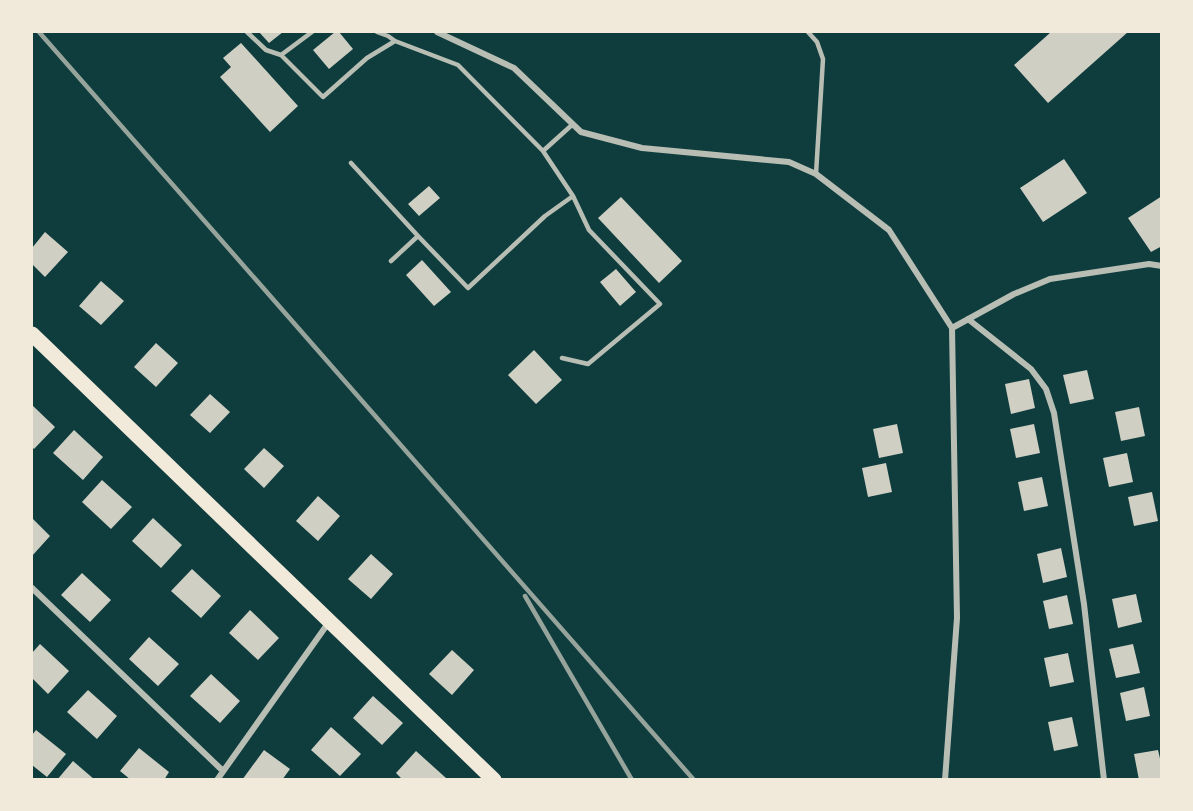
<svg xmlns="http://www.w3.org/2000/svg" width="1193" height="811" viewBox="0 0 1193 811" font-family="Helvetica,sans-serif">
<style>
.building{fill:#cfcfc3}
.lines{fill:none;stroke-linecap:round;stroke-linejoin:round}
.service{stroke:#b8beb3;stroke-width:4.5}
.minor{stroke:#b8beb3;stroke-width:6}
.primary{stroke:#f1e9da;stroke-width:15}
.rail{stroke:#97a49c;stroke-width:4.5}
</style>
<rect width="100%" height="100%" fill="#0f3d3e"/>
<!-- building -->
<path class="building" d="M259,32h24l-14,11z
M335,32h4l14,17 -24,20 -16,-19z
M1051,32h77l-80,71 -34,-38z
M241,43l57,63 -28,26 -50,-55 11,-10 -8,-9z
M1064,159l23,34 -44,29 -23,-34z
M429,186l11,12 -21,18 -11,-12z
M1162,196v50l-11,6 -23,-34z
M621,197l61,64 -23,22 -61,-65z
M45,232l23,20 -23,25 -13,-13v-16z
M422,260l29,32 -17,14 -28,-31z
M616,269l20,23 -16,14 -20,-24z
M101,281l23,20 -23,24 -22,-19z
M156,343l22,20 -22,24 -22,-20z
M534,350l28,30 -26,24 -28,-29z
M1087,370l7,29 -24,5 -7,-29z
M1029,379l6,29 -24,6 -6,-30z
M210,394l20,18 -20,21 -20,-18z
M32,405l23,22 -21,22 -2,-2z
M1139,407l6,29 -24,5 -6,-29z
M897,424l6,29 -24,5 -6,-29z
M1034,424l6,29 -24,5 -6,-29z
M74,430l29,27 -20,23 -30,-27z
M264,448l20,18 -20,22 -20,-19z
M1127,453l6,29 -24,5 -6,-29z
M886,463l6,29 -24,5 -6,-29z
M1042,477l6,29 -24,5 -6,-29z
M102,480l30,27 -21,22 -29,-27z
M1152,492l6,29 -24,5 -6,-29z
M318,496l22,20 -22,25 -22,-20z
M32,518l18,18 -18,20z
M153,518l29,27 -21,23 -29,-27z
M1061,548l6,29 -24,6 -6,-29z
M371,554l22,20 -22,25 -23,-20z
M192,569l29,27 -20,22 -30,-27z
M82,573l29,27 -21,22 -29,-27z
M1136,594l6,28 -24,6 -6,-29z
M1067,595l6,29 -24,5 -6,-28z
M250,610l29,28 -21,22 -29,-27z
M149,637l30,27 -21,22 -29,-27z
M40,644l29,27 -21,23 -16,-16v-25z
M1133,644l7,29 -24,5 -7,-29z
M452,650l22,20 -22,25 -23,-21z
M1068,653l6,29 -24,5 -6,-29z
M211,674l29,27 -20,22 -30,-27z
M1144,687l6,29 -24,5 -6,-28z
M88,690l29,26 -20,23 -30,-27z
M373,696l30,27 -21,22 -29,-27z
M1072,717l6,29 -24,5 -6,-29z
M331,727l30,27 -21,22 -29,-26z
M36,730l30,24 -19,23 -15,-12v-30z
M139,748l30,24 -5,8h-33l-11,-9z
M264,750l26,19 -8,11h-40z
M1158,750l4,17v12l-23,1 -5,-26z
M416,751l30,27 -2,2h-41l-7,-7z
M73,761l22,19h-38z"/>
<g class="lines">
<!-- service -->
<path class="service" d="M247,32l19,18 15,5
M312,32l-31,23 42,42 44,-39 28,-17
M377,32l11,4 7,5 63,24 85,86
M808,32l9,10 6,17 -7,115
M351,163l67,73
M391,261l27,-25 50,52 77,-72 28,-20
M562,358l26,6 72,-60 -71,-74 -16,-34 -30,-45 30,-27"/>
<!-- minor -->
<path class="minor" d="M437,32l77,36 67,64 61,16 147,14 27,12 73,56 63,98 5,290 -12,162
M968,319l63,50 15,20 8,24 30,191 20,176
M952,328l62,-34 36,-15 99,-15 13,2
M32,588l191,183
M217,780l112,-158"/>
<!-- primary -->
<path class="primary" d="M32,334l462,446"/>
<!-- rail -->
<path class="rail" d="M39,32l655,748
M525,596l107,184"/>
</g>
<!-- border -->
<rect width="1193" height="811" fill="none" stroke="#f1e9da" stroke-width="66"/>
</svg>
